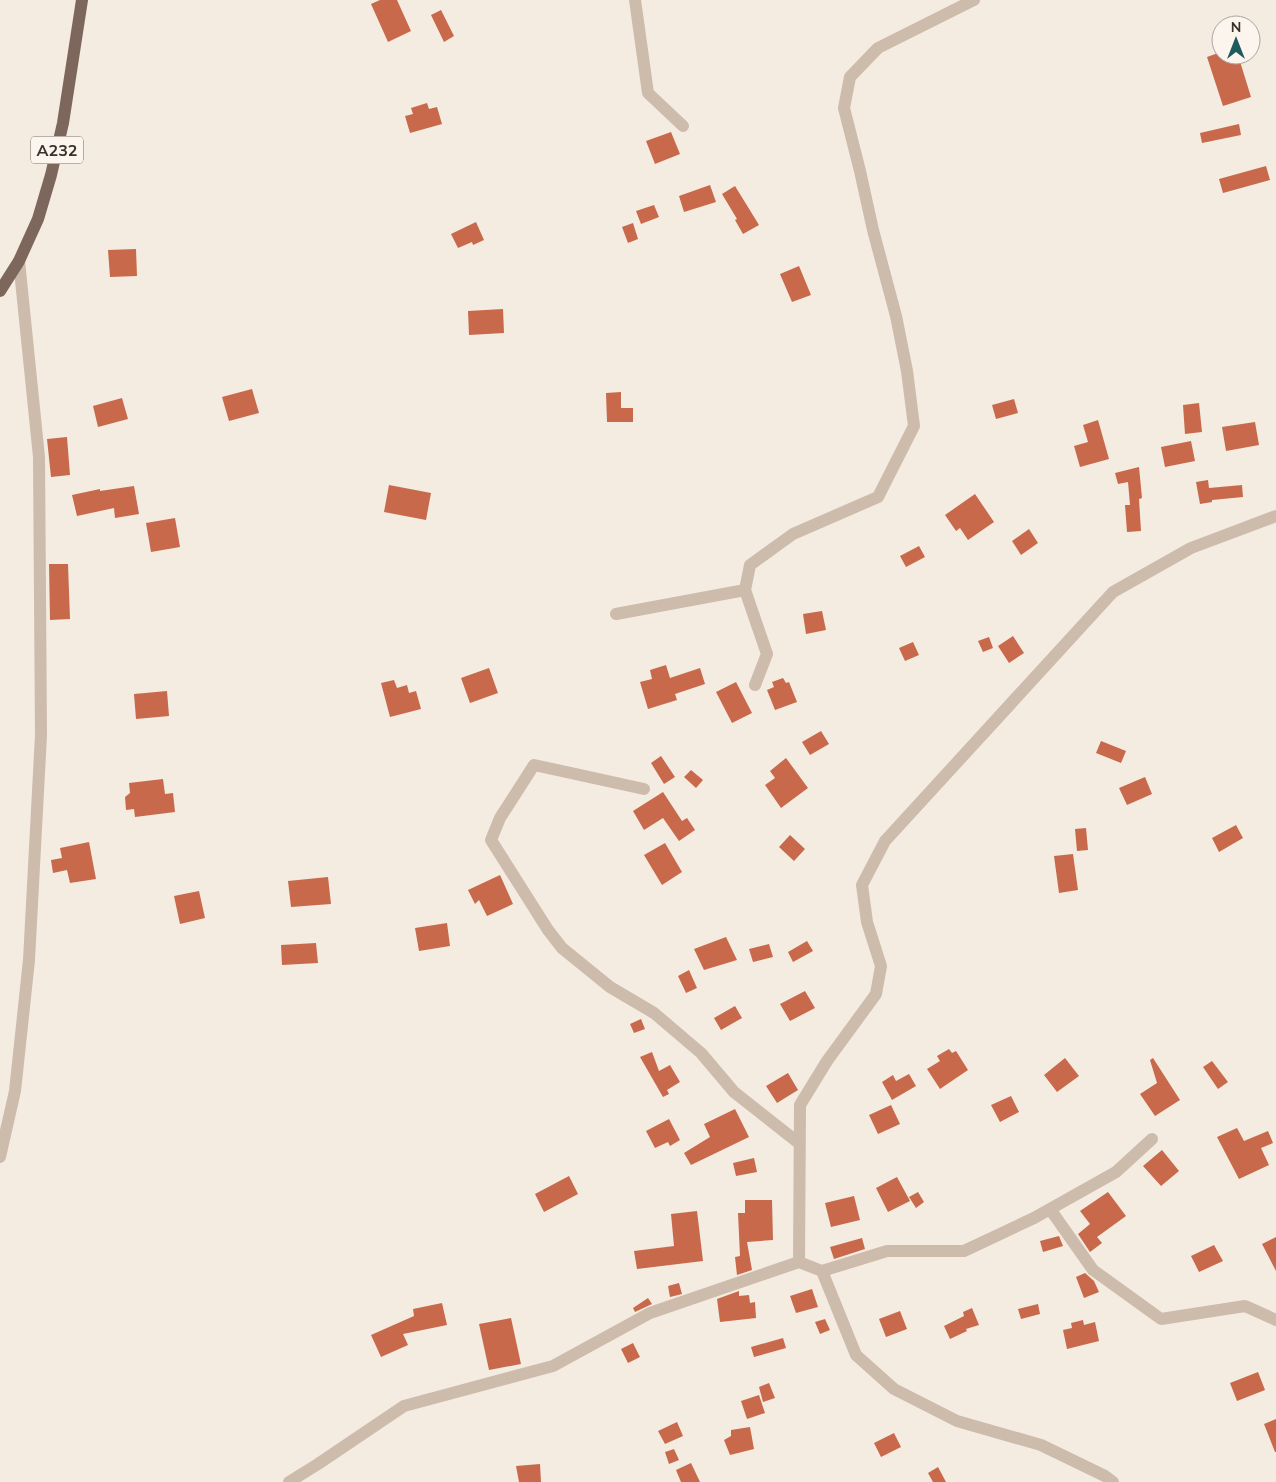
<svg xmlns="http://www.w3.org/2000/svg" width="1276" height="1482" viewBox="0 0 1276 1482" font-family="Mulish,sans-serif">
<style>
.building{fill:#c8694b}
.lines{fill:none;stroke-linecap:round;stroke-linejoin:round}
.street{stroke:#cdbbac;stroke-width:12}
.primary{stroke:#7d675c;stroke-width:12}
.labels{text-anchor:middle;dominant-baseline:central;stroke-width:4;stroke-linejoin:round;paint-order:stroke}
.shield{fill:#fbf5ee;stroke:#756b66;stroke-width:1}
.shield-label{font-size:16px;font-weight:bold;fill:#3b302b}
</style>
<rect width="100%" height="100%" fill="#f4ebe1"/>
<!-- building -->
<path class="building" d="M380,0h17l14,31 -23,11 -17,-38z
M441,10l13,26 -10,6 -13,-27z
M1221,52v3h17l13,42 -28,9 -16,-49z
M427,103l2,6 8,-2 5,17 -32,9 -5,-17 8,-2 -2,-6z
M1239,124l2,11 -39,8 -2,-10z
M671,132l9,22 -25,10 -9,-23z
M1266,166l4,14 -47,13 -4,-14z
M710,185l6,17 -32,10 -5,-16z
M735,186l24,39 -16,9 -8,-14 2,-1 -15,-25z
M654,205l5,12 -18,7 -5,-13z
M476,222l8,18 -11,5 -1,-3 -14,6 -7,-14z
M633,223l5,16 -10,4 -6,-16z
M136,249l1,27 -27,1 -2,-27z
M799,266l12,29 -19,7 -12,-28z
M503,309l1,24 -35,2 -1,-24z
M252,389l7,24 -30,8 -7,-24z
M621,392v16h12v14h-26l-1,-29z
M122,398l6,21 -30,8 -5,-21z
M1014,399l4,14 -22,6 -4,-14z
M1199,403l3,29 -17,2 -2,-29z
M1098,420l11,39 -29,8 -6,-21 14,-4 -5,-17z
M1255,422l4,23 -33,6 -4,-24z
M67,437l3,38 -19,2 -4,-38z
M1191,441l4,20 -30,6 -4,-20z
M1139,467l3,31 -3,1 2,32 -14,1 -2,-27h5l-2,-23 -10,2 -3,-11z
M1208,480l1,8 33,-3 1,12 -31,3v2l-12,2 -4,-22z
M389,485l42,8 -5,27 -42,-8z
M134,486l5,28 -24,4 -1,-10 -37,8 -5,-21 28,-6v2z
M975,494l19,28 -26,18 -8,-12 -4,3 -11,-16z
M175,518l5,29 -29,5 -5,-29z
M1029,529l9,14 -17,12 -9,-14z
M919,546l6,11 -19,10 -6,-11z
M49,564h19l2,55 -20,1z
M822,611l4,19 -20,4 -3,-20z
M1013,636l11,17 -15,10 -11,-17z
M989,637l4,11 -10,4 -5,-11z
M913,642l6,13 -14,6 -6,-13z
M666,665l4,13 30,-10 5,16 -30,10 2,6 -29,9 -8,-27 12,-3 -2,-9z
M489,668l9,25 -28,10 -9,-25z
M783,678l3,5 3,-1 8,20 -22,8 -8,-20 7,-3 -2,-5z
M394,680l3,8 10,-3 2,8 7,-2 5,18 -31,8 -9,-34z
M736,682l16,31 -20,10 -16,-31z
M167,691l2,25 -33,3 -2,-25z
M821,731l8,13 -19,11 -8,-13z
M1101,741l25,10 -5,12 -25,-10z
M661,756l14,21 -11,7 -13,-21z
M786,758l22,30 -27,20 -16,-23 10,-7 -5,-7z
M691,770l12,10 -7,8 -12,-11z
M1145,777l7,17 -25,11 -8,-17z
M163,779l2,15 8,-1 2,19 -40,5 -1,-8 -8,1 -1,-13 5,-4 -1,-10z
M663,792l19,29 5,-3 8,12 -16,11 -16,-23 -19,12 -11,-19z
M1236,825l7,13 -24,14 -7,-14z
M1086,828l2,22 -11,1 -2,-22z
M790,835l15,14 -11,12 -15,-14z
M89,842l7,37 -26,4 -3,-13 -14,3 -2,-13 11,-2 -2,-10z
M665,843l17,29 -20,13 -18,-30z
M1073,854l5,36 -19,3 -5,-37z
M500,875l13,29 -26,12 -8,-16 -4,4 -7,-14z
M328,877l3,27 -40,3 -3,-26z
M199,891l6,27 -25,6 -6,-28z
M447,923l3,23 -31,5 -4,-23z
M726,937l11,23 -33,10 -10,-21z
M807,941l6,10 -20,11 -5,-10z
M316,943l2,20 -36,2 -1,-20z
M769,944l4,13 -20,5 -4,-13z
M689,970l8,18 -11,5 -8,-17z
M805,991l10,17 -25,13 -10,-17z
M735,1006l7,12 -21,12 -7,-12z
M641,1019l4,10 -11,4 -4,-9z
M949,1049l3,4 4,-2 12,19 -28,19 -13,-20 13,-8 -3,-5z
M652,1052l7,19 11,-6 10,17 -13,8 2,4 -6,3 -23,-40z
M1065,1058l14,18 -22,16 -13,-17z
M1153,1058l27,42 -25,16 -15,-22 17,-11 -7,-23z
M1212,1061l16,21 -10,7 -15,-22z
M788,1073l10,17 -21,13 -11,-17z
M909,1074l7,12 -24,14 -10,-18 11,-7 3,6z
M1011,1096l8,16 -19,10 -9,-17z
M891,1105l9,19 -22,10 -9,-19z
M735,1109l14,28 -58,28 -7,-12 26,-16 -6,-13z
M669,1119l11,21 -10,6 -2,-4 -13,6 -9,-17z
M1237,1128l7,13 24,-10 5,12 -12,5 8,17 -30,14 -22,-42z
M1162,1150l17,21 -18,15 -18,-20z
M754,1158l3,14 -21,4 -3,-13z
M569,1176l9,18 -34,18 -9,-18z
M897,1177l13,24 -22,11 -12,-24z
M918,1192l6,10 -8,6 -7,-11z
M1108,1192l18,24 -29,21 5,6 -12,9 -12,-18 12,-10 -10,-13z
M854,1196l6,24 -29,7 -6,-24z
M745,1200h27l1,40 -26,2 5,28 -15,5 -2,-18 5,-1 -2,-43h7z
M697,1211l6,50 -66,8 -3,-18 40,-5 -3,-32z
M1059,1236l4,10 -20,6 -3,-11z
M1276,1237v34l-14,-27z
M862,1238l3,11 -31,10 -4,-12z
M1214,1245l9,16 -24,11 -8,-16z
M1085,1273l9,8 5,11 -15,6 -8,-21z
M679,1283l3,11 -12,3 -2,-11z
M812,1289l6,18 -22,6 -6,-17z
M739,1291v5l10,-1 1,8 5,-1 1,16 -36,4 -3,-23z
M648,1298l4,6 -17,8 -2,-4z
M442,1303l5,22 -44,9 5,11 -27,12 -10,-22 43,-19 -1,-7z
M1038,1304l2,10 -19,5 -3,-10z
M972,1308l7,17 -13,4 1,2 -17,8 -6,-13 20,-10 -1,-4z
M900,1311l7,18 -21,8 -7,-18z
M511,1318l10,46 -32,6 -10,-46z
M825,1319l5,11 -10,4 -5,-12z
M1083,1320l1,5 11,-3 4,19 -32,8 -4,-19 9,-2 -1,-5z
M783,1338l3,10 -32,9 -3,-10z
M633,1343l7,14 -12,6 -7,-14z
M1258,1372l7,18 -28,11 -7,-18z
M769,1383l6,15 -12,4 -4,-15z
M759,1395l6,18 -18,6 -6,-18z
M1276,1419v33h-1l-11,-28z
M677,1422l6,14 -18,8 -7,-13z
M750,1427l4,22 -24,6 -6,-15 7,-4v-6z
M894,1433l7,14 -20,10 -7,-14z
M674,1449l5,11 -10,4 -4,-12z
M691,1463l9,19h-19l-5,-12z
M540,1464l1,18h-22l-3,-16z
M938,1467l8,15h-13l-5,-9z"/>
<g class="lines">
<!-- street -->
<path class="street" d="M635,0l13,93 35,33
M745,590l5,-25 43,-31 85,-37 36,-71 -7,-55 -11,-55 -23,-86 -13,-59 -16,-63 6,-31 28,-29 96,-48
M616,614l129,-24 22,64 -12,31
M644,789l-110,-24 -34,53 -9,22 57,90 14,18 48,39 44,26 47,40 33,39 66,52
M0,1157l15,-66 14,-131 12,-225 -2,-278 -20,-196
M1050,1209l43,61 68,49 84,-13 31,14
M799,1262l23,9 65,-20h77l70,-33 82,-46 36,-33
M822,1271l34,84 38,34 63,32 84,24 64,31 8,6
M289,1482l29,-18 86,-58 149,-40 97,-53 149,-51 1,-157 27,-44 49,-67 5,-28 -14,-44 -5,-37 23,-44 228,-249 78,-44 85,-32"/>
<!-- primary -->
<path class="primary" d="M0,291l19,-30 19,-42 13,-44 12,-52 19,-123"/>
</g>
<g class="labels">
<!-- shield labels -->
<rect class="shield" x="31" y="136.5" width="52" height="27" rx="4"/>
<g class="shield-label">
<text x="57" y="150">A232</text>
</g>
</g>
<!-- north arrow -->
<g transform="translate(1236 40)"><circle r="24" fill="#fbf5ee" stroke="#aea6a0"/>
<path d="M0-4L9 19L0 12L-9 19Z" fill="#1f5a5e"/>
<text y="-8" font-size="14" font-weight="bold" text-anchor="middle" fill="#3b302b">N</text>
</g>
</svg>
